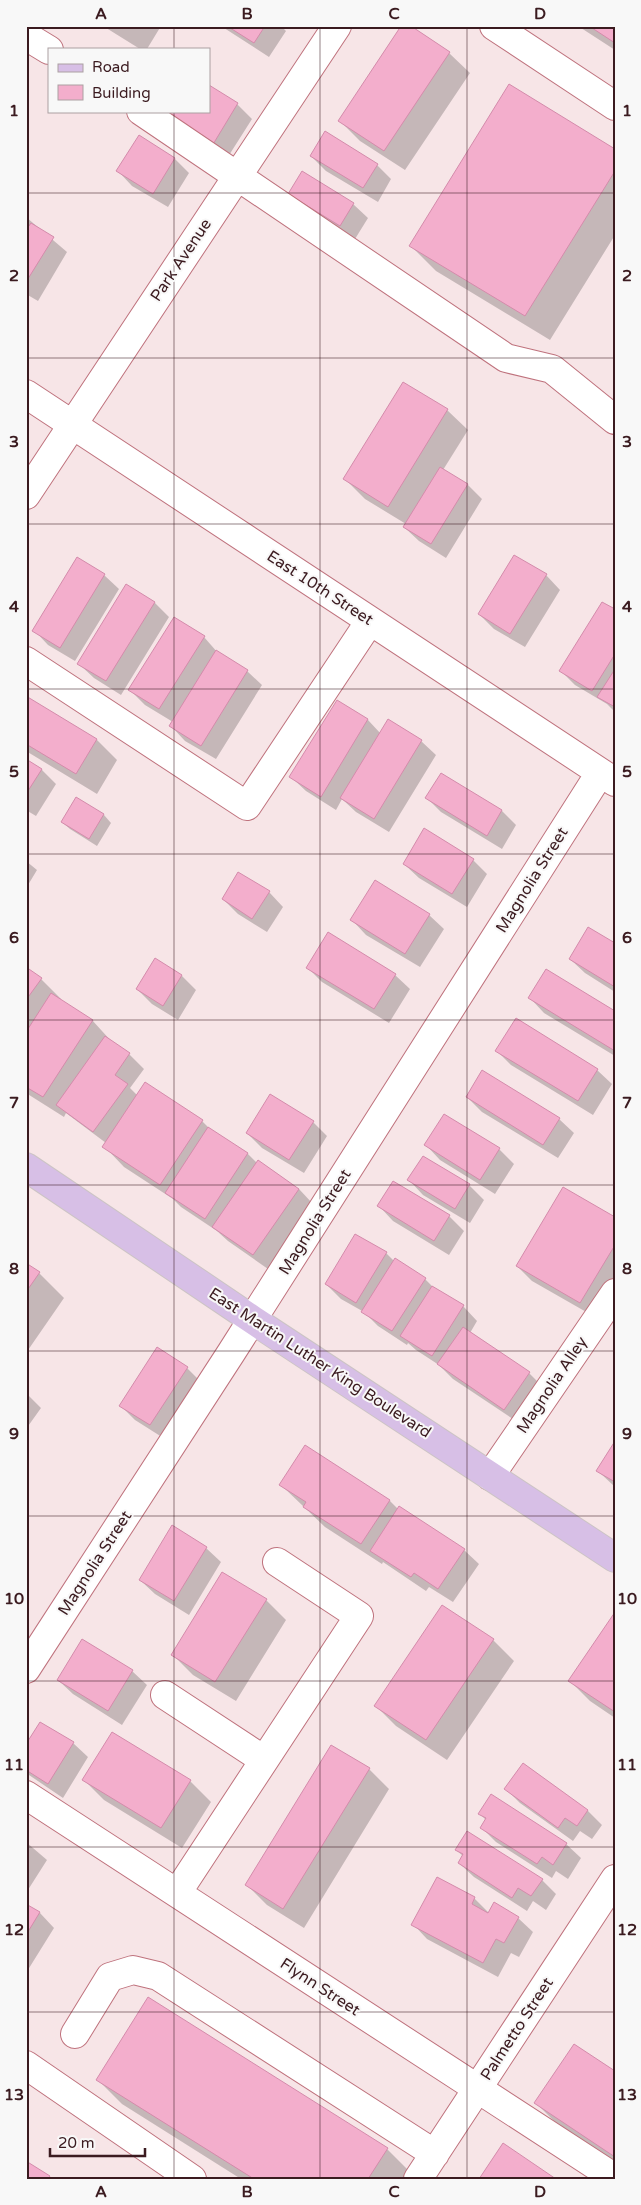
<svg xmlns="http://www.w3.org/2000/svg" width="641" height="2205" viewBox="0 0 641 2205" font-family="'Varela Round',sans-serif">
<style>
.shadow{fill:#0003}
.building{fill:#f3aecc;stroke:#d48bab}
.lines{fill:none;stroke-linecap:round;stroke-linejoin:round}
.minor-casing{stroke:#bf727d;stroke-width:30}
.major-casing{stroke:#ccc4c5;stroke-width:30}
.minor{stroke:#fff;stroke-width:28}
.major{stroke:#d7bfe6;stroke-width:28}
.grid{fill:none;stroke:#3b1b20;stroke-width:1;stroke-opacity:0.55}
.labels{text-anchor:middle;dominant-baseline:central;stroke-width:4;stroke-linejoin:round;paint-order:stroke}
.street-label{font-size:16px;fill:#3b1b20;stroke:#f8f8f8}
.neatline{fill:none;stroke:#3b1b20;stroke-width:2}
.grid-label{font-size:16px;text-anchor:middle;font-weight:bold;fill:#3b1b20}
</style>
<rect width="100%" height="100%" fill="#f7e5e7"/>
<!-- shadow -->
<path class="shadow" d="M103,26h58l-14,23h-7z
M221,26h60l5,5 -17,26z
M409,26l40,27 21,20 -65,97 -45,-29 -20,-20z
M578,26h37v24z
M209,87l28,17 15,15 -26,41 -71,-49h54z
M615,150v85l-65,105 -114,-69 -25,-25z
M311,156l66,9 14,14 -13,23 -52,-31z
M175,159l14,14 -21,34 -36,-21 -14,-15z
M290,194l63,10 15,14 -13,21 -51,-31z
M26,217l41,35 -29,49 -12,-7z
M447,410l21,20 -25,40 25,15 14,14 -36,59 -27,-17 -15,-14 2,-3 -41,-25 -20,-20z
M104,575l15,14 -44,72 -27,-16 -14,-15z
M546,575l14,15 -35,57 -31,-18 -15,-15z
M127,586l28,17 14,14 -48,78 -27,-17 -15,-14z
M615,611v101l-8,-8 -32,-19 -14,-14z
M204,637l14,16 29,18 15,14 -46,74 -31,-18 -14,-15 2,-4 -28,-17 -15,-15z
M26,697l71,43 20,20 -20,34 -71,-43z
M337,702l31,18 13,14 40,7 15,14 -47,77 -33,-20 -14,-13 -6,11 -30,-19 -15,-14z
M26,760l16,10 14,14 -20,32 -10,-6z
M427,798l75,13 14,14 -14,24 -61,-37z
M77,799l27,16 7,8 -14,23 -27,-17 -8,-7z
M473,860l14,14 -20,33 -48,-29 -15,-14z
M26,861l11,9 -9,15 -2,-1z
M269,892l14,15 -16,25 -29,-18 -15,-15z
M429,915l15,14 -24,38 -54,-32 -14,-15z
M615,944v48l-30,-19 -15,-14z
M308,968l87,7 15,14 -21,34 -67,-41z
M26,969l15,10 20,20 -1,1 32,20 20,22 17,12 15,15 -14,19 7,7 65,26 10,10 35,22 10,10 42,26 14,15 -45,65 -40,-28 -11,-10 -36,-24 -8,-8 -49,-32 -20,-21 2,-3 -40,-30 -2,4 -38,-24z
M182,976l14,14 -18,30 -26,-16 -15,-15z
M530,998l85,14v44l-71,-43z
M497,1051l100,19 15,14 -19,31 -82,-50z
M467,1097l92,22 15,14 -16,25 -76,-46z
M313,1122l14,14 -23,37 -42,-25 -15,-15z
M426,1145l73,4 15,15 -19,30 -55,-34z
M409,1180l60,5 15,15 -14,23 -47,-28z
M379,1206l70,10 15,15 -15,24 -56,-34z
M615,1219v64l-20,34 -63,-36 -15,-15z
M386,1253l8,8 31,18 10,10 28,17 14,15 -7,12 59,40 14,14 -24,36 -66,-44 -14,-14 -23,-15 -8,-7 -1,2 -29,-19 -14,-14 -23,-13 -15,-15z
M26,1264l13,9 25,25 -38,55z
M187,1368l14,14 -36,57 -30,-19 -14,-14z
M26,1393l15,15 -15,21z
M615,1443v44l-17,-16z
M306,1447l84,54 9,9 65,40 15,14 -26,38 -24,-15 -3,4 -43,-29 -1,2 -57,-37 -44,-42z
M173,1527l33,21 15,14 -32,53 -34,-21 -15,-14z
M266,1600l20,20 -50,81 -43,-26 -20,-20z
M442,1607l51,33 21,21 -67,99 -51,-34 -20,-20z
M615,1614v104l-25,-17 -20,-20z
M132,1671l15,14 -25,40 -49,-31 -15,-14z
M113,1734l77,47 21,21 -29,46 -78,-48 -20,-20z
M73,1743l15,14 -25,41 -37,-25v-26z
M524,1764l64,47 14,14 -10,14 -12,-8 -7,10 -53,-38 -14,-14z
M369,1769l20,20 -85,139 -37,-23 -20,-20z
M480,1814l86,30 15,14 -13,21 -12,-8 -4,7 -56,-36 -15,-15 5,-7z
M26,1842l21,18 -21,33z
M456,1850l86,30 14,14 -10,16 -13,-9 -6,10 -53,-34 -15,-14 4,-7z
M438,1878l36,20 15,15 29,5 15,14 -14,25 -8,-4 -13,24 -71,-38 -14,-15z
M26,1905l14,8 14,15 -28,45z
M615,2073v89l-59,-39 -20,-20z
M98,2080l289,69 25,25 -3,5h-168l-119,-75z"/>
<!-- building -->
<path class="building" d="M227,26h38l-11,17z
M401,26h10l39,26 -66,99 -46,-30z
M589,26h26v17z
M509,84l106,65v22l-90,145 -116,-70z
M209,85l29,18 -26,43 -58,-35h55z
M325,131l53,33 -15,24 -53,-32z
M139,135l36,23 -22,36 -37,-23z
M302,171l52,32 -14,23 -52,-32z
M31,223l23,14 -28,45v-52z
M403,382l45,27 -60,98 -45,-28z
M440,467l28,17 -37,60 -28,-17z
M514,555l33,19 -37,60 -32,-20z
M77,557l28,17 -45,74 -28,-17z
M126,584l29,18 -49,79 -29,-17z
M602,602l13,7v45l-23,37 -33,-20z
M174,617l31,19 -46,73 -31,-19z
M216,650l32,20 -47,76 -32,-20z
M615,669v38l-18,-10z
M26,696l71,43 -21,35 -50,-30z
M337,700l31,19 -47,78 -32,-20z
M388,719l34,21 -48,79 -34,-21z
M26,759l16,10 -16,25z
M441,773l61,37 -15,26 -62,-38z
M76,797l28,17 -15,25 -28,-17z
M424,828l50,31 -22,35 -49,-30z
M238,872l32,19 -18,28 -30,-20z
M375,880l55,34 -25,40 -55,-34z
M588,927l27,16v44l-46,-28z
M328,932l68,42 -22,35 -68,-41z
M155,958l27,17 -19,31 -27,-17z
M26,967l16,11 -16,22z
M546,969l69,42v40l-87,-53z
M51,993l42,27 -50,77 -17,-10v-55z
M516,1018l82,51 -20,32 -83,-50z
M105,1036l25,17 -15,22 13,9 -35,48 -37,-27z
M482,1070l78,48 -17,27 -77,-48z
M145,1082l58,38 -43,65 -58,-38z
M270,1094l44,27 -25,39 -43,-27z
M444,1114l56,34 -20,32 -56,-35z
M208,1127l40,26 -43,66 -40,-26z
M423,1156l47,28 -15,25 -48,-29z
M258,1160l41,29 -46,66 -41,-28z
M393,1181l57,34 -16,26 -57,-35z
M563,1187l52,30v28l-35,58 -64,-37z
M355,1234l32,18 -31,51 -31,-19z
M395,1258l31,20 -34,53 -31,-19z
M26,1263l14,9 -14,20z
M432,1286l32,19 -32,51 -32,-20z
M463,1327l67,45 -26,38 -67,-46z
M157,1347l31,20 -38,58 -31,-19z
M615,1441v41l-19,-11z
M305,1445l85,55 -29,44 -58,-37 3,-5 -27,-17z
M399,1506l66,43 -27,40 -24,-16 -3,4 -41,-26z
M172,1525l35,22 -33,54 -35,-21z
M222,1572l45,27 -52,83 -44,-27z
M442,1605l52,34 -68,101 -52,-34z
M615,1612v100l-47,-31z
M82,1639l51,31 -25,41 -51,-31z
M40,1722l34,20 -26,42 -22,-14v-26z
M112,1732l79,48 -30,48 -79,-48z
M331,1745l39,23 -87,141 -38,-24z
M523,1763l65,47 -11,16 -12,-8 -7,10 -54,-39z
M491,1794l76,49 -14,22 -11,-8 -5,7 -57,-36 6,-10 -8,-4z
M467,1831l76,48 -12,17 -13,-8 -6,10 -54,-35 5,-9 -8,-4z
M437,1877l38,20 -3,7 16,9 6,-11 25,15 -15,26 -8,-4 -13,24 -72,-38z
M26,1904l14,8 -14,23z
M148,1997l240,151 -20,31h-114l-158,-99z
M574,2044l41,27v86l-81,-54z
M503,2143l53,36h-77z
M26,2161l24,15 -2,3h-22z"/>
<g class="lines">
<defs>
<path id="minor" d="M494,26l121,80
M26,36l23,14
M141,111l365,247 46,11 63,51
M26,394l589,388
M26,495l311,-469
M26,661l221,145 123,-185
M490,1476l125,-183
M26,1669l205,-316 369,-580
M165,1695l99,65
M26,1795l589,383
M177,1893l182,-277 -82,-54
M75,2034l35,-57 23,-7 25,6 277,178
M26,2065l166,114
M418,2179l197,-300"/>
<path id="major" d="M26,1167l227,153 362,238"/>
</defs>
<!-- minor casing -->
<use href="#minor" class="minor-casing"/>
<!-- major casing -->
<use href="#major" class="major-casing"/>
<!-- minor -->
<use href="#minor" class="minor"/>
<!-- major -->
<use href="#major" class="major"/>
</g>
<!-- grid -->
<path class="grid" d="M174,26v23M320,26v2153M467,26v2153M174,111v2068M26,193h589M26,358h589M26,524h589M26,689h589M26,854h589M26,1020h589M26,1185h589M26,1351h589M26,1516h589M26,1681h589M26,1847h589M26,2012h589"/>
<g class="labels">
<!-- street labels -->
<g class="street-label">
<text transform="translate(181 260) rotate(-56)">Park Avenue</text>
<text transform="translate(320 588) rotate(33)">East 10th Street</text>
<text transform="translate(532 880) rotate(-58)">Magnolia Street</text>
<text transform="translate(315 1222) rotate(-58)">Magnolia Street</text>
<text transform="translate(320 1363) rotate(33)">East Martin Luther King Boulevard</text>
<text transform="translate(552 1385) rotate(-56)">Magnolia Alley</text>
<text transform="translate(95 1563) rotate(-57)">Magnolia Street</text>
<text transform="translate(320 1987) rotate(33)">Flynn Street</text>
<text transform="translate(517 2029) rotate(-57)">Palmetto Street</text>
</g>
</g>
<!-- border -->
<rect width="641" height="2205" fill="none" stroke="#f8f8f8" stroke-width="55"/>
<!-- legend -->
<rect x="48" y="48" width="162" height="65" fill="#f8f8f8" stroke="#aca0a2"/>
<rect x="58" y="64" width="25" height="8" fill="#d7bfe6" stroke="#aca0a2"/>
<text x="92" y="72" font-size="15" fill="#3b1b20">Road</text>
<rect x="58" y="85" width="25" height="15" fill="#f3aecc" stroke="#aca0a2"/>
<text x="92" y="98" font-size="15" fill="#3b1b20">Building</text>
<!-- scale -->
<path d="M50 2148v8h95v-8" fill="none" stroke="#3b1b20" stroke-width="2.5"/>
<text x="58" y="2148" font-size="15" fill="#3b1b20" stroke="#f8f8f8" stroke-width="4" paint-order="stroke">20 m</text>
<rect x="28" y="28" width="586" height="2150" class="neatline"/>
<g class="grid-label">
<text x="101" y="19">A</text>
<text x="247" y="19">B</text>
<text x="394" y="19">C</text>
<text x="540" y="19">D</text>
<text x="14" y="116">1</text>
<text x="627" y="116">1</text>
<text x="14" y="281">2</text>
<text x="627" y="281">2</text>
<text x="14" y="447">3</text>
<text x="627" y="447">3</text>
<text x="14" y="612">4</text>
<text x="627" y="612">4</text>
<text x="14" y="777">5</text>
<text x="627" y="777">5</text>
<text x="14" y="943">6</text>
<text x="627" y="943">6</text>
<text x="14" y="1108">7</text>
<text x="627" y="1108">7</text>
<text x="14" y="1274">8</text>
<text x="627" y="1274">8</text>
<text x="14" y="1439">9</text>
<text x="627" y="1439">9</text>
<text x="14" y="1604">10</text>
<text x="627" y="1604">10</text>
<text x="14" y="1770">11</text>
<text x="627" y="1770">11</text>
<text x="14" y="1935">12</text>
<text x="627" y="1935">12</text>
<text x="14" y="2100">13</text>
<text x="627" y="2100">13</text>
<text x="101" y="2197">A</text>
<text x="247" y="2197">B</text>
<text x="394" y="2197">C</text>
<text x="540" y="2197">D</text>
</g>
</svg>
